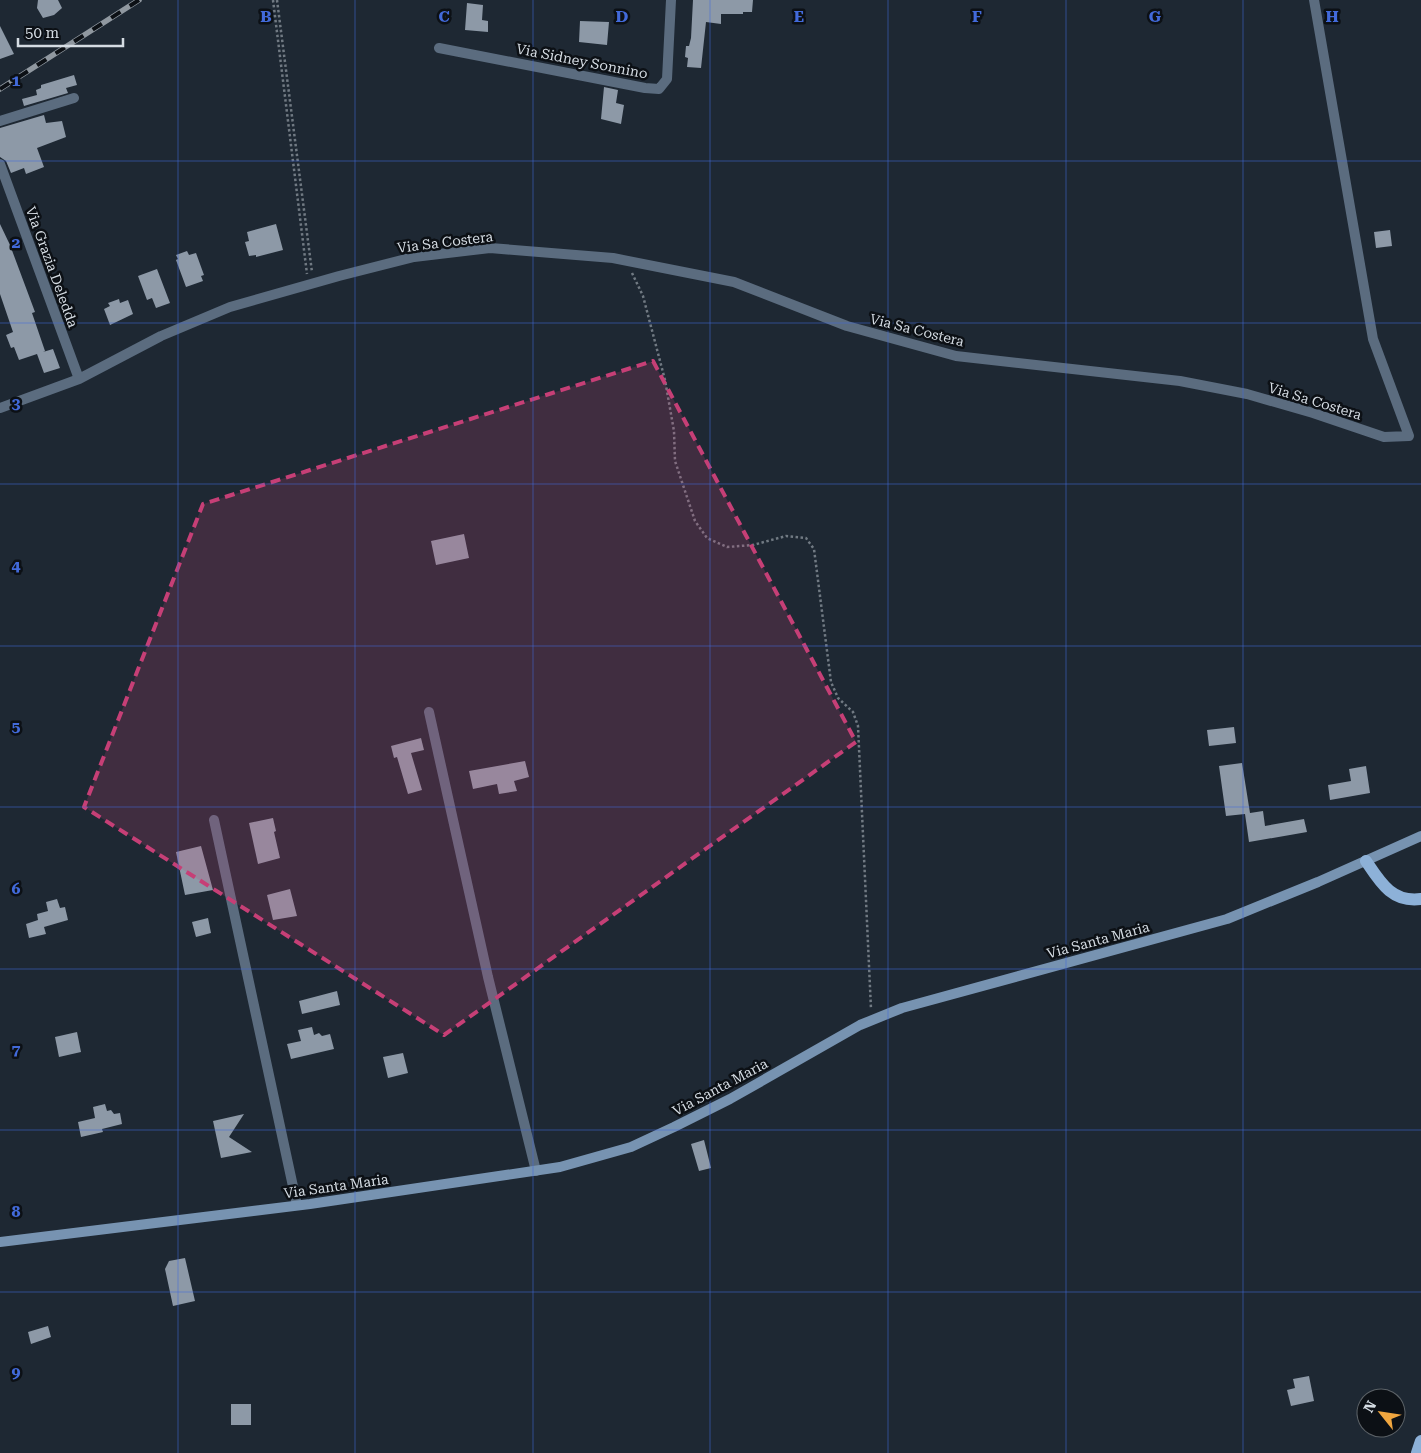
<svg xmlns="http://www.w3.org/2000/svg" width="1421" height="1453" viewBox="0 0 1421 1453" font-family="'Roboto Serif',serif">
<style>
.building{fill:#8d99a7}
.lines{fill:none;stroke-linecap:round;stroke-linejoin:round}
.path{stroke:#717a83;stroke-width:2.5;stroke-dasharray:2.5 2.5;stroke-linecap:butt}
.street{stroke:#5b6c7f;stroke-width:10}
.secondary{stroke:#7793b1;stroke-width:10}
.primary{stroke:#8db1d8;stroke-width:12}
.rail-casing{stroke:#9098a0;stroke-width:5.5}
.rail{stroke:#0c1015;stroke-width:4;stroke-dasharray:11;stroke-linecap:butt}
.marked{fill:#c63f76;fill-opacity:0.2;stroke:#c63f76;stroke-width:4;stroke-dasharray:10 6;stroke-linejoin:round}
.grid{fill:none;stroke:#426ada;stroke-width:1;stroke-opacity:0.55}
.labels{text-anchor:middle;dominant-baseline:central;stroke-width:5;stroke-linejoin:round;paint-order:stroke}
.street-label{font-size:14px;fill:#d5dce3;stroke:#0c1015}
.grid-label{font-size:16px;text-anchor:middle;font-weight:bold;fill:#426ada;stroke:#0c1015;stroke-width:5;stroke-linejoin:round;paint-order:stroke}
</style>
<rect width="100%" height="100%" fill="#1e2833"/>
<!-- building -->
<path class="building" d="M38,0h20l4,8 -8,7 -11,3 -6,-10z
M693,0h60l-1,12h-9v2h-22v10l-15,-2 -5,46 -14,-1 1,-9 -3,-1 1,-11h3l2,-8z
M467,3l16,2 -1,15 6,1v11l-23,-2z
M580,21l29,1 -2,23 -28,-3z
M0,26l14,28 -14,5z
M74,75l3,10 -11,3 2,5 -44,13 -2,-7 15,-4 -1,-5 5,-2v-3z
M604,87l14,3 -2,13 8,2 -3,19 -20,-5z
M44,115l2,8 16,-2 4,16 -29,11 7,19 -18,7 -2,-6 -13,5 -5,-12 -6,-4v-29z
M0,224l10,21 25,67 -3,1 13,38 -2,1 10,-3 7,19 -16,5 -7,-19 -18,6 -5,-13 -3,1 -5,-13 7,-3 -13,-38z
M276,224l7,26 -27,7v-2l-7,1 -4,-14 4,-1 -2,-9z
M1390,230l2,16 -16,2 -2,-16z
M187,251l2,4 7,-2 8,22 -3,1 2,5 -17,6 -10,-27 2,-1 -2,-4z
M157,269l13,34 -14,5 -4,-10 -5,2 -9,-24z
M119,299l1,4 8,-3 5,14 -23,11 -6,-16 6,-3 -2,-3z
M464,534l5,24 -33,7 -5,-24z
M1234,727l2,16 -27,3 -2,-16z
M421,738l3,12 -13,3 11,37 -14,4 -11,-37 -3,1 -3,-12z
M525,761l4,16 -15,4 3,10 -18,3 -2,-10 -24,5 -4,-18z
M1242,763l8,50 13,-2 2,15 39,-7 3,13 -58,10 -4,-28 -19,2 -7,-50z
M1366,766l4,27 -40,7 -2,-15 23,-4 -2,-12z
M273,818l3,13 -2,1 6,26 -22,6 -9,-41z
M201,846l12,44 -28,5 -9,-43z
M290,889l7,27 -24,4 -6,-25z
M57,899l3,9 5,-1 3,13 -24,7 2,7 -17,4 -3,-14 12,-4 -1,-6 11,-3 -2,-9z
M208,918l3,15 -15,4 -4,-15z
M337,991l3,14 -38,9 -3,-13z
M312,1027l2,8 5,-2 3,3 8,-2 4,15 -43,10 -4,-15 14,-3 -3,-11z
M77,1032l4,20 -22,5 -4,-20z
M403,1053l5,20 -20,5 -5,-21z
M105,1104l2,7 4,-1 3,4 6,-1 2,11 -20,5 1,3 -22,5 -3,-15 17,-4 -2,-11z
M244,1114l-15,23 23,15 -31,6 -8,-37z
M704,1140l7,28 -12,3 -8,-27z
M185,1258l10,43 -22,5 -8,-37 4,-8z
M48,1326l3,11 -20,7 -3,-12z
M1309,1376l5,25 -23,5 -4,-16 8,-2 -2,-9z
M231,1404h20v21h-20z"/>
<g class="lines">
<!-- path -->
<path class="path" d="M273,0l34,274
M277,0l35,272
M632,273l11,23 22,84 9,51 1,30 20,60 12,17 20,9 26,-2 33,-9 20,2 8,11 17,133 7,16 15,14 5,14 13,283"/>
<!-- street -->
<path class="street" d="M439,48l206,40 14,1 8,-10 4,-79
M0,121l74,-23
M0,164l79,215
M0,408l79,-29 82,-43 69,-29 109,-31 75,-19 76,-9 123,10 121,24 113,44 109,30 224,25 67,13 66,19 71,24 25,-1 -36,-97 -59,-339
M429,712l59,265 48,194
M214,820l83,385"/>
<!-- secondary -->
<path class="secondary" d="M0,1242l310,-38 250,-37 71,-20 43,-20 56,-28 130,-74 42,-17 325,-89 91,-37 103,-46"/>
<!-- primary -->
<path class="primary" d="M1366,861c14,21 26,42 55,38
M1417,1453l4,-12"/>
<defs>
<path id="rail" d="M0,89l139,-89"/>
</defs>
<!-- rail casing -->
<use href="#rail" class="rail-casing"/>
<!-- rail -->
<use href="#rail" class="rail"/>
</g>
<!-- marked area -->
<path class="marked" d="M653,361l203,381 -412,293 -360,-228 119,-303z"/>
<!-- grid -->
<path class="grid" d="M178,0v1453M355,0v1453M533,0v1453M710,0v1453M888,0v1453M1066,0v1453M1243,0v1453M0,161h1421M0,323h1421M0,484h1421M0,646h1421M0,807h1421M0,969h1421M0,1130h1421M0,1292h1421"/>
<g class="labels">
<!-- street labels -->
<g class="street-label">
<text transform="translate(582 61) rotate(11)">Via Sidney Sonnino</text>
<text transform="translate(445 242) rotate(-7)">Via Sa Costera</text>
<text transform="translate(52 267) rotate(70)">Via Grazia Deledda</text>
<text transform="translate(917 330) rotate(14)">Via Sa Costera</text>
<text transform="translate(1315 401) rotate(17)">Via Sa Costera</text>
<text transform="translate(1098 940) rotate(-15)">Via Santa Maria</text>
<text transform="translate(720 1087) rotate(-28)">Via Santa Maria</text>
<text transform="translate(336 1186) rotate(-8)">Via Santa Maria</text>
</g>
</g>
<g class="grid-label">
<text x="266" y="22">B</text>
<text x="444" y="22">C</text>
<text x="622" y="22">D</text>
<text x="799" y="22">E</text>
<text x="977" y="22">F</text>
<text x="1155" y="22">G</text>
<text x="1332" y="22">H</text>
<text x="16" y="86">1</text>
<text x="16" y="248">2</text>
<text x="16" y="409">3</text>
<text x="16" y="571">4</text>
<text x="16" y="732">5</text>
<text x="16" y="894">6</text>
<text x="16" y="1055">7</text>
<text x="16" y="1217">8</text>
<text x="16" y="1378">9</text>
</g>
<!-- north arrow -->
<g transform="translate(1381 1413) rotate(300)"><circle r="24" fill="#0c1015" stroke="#5c6267"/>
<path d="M0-4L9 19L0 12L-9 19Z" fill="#f0a63f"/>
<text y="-8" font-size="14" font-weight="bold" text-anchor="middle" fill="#d5dce3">N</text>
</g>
<!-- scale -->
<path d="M18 38v8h105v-8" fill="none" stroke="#d5dce3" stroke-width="2.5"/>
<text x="25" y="38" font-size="15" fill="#d5dce3" stroke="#0c1015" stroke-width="4" paint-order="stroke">50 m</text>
</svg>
